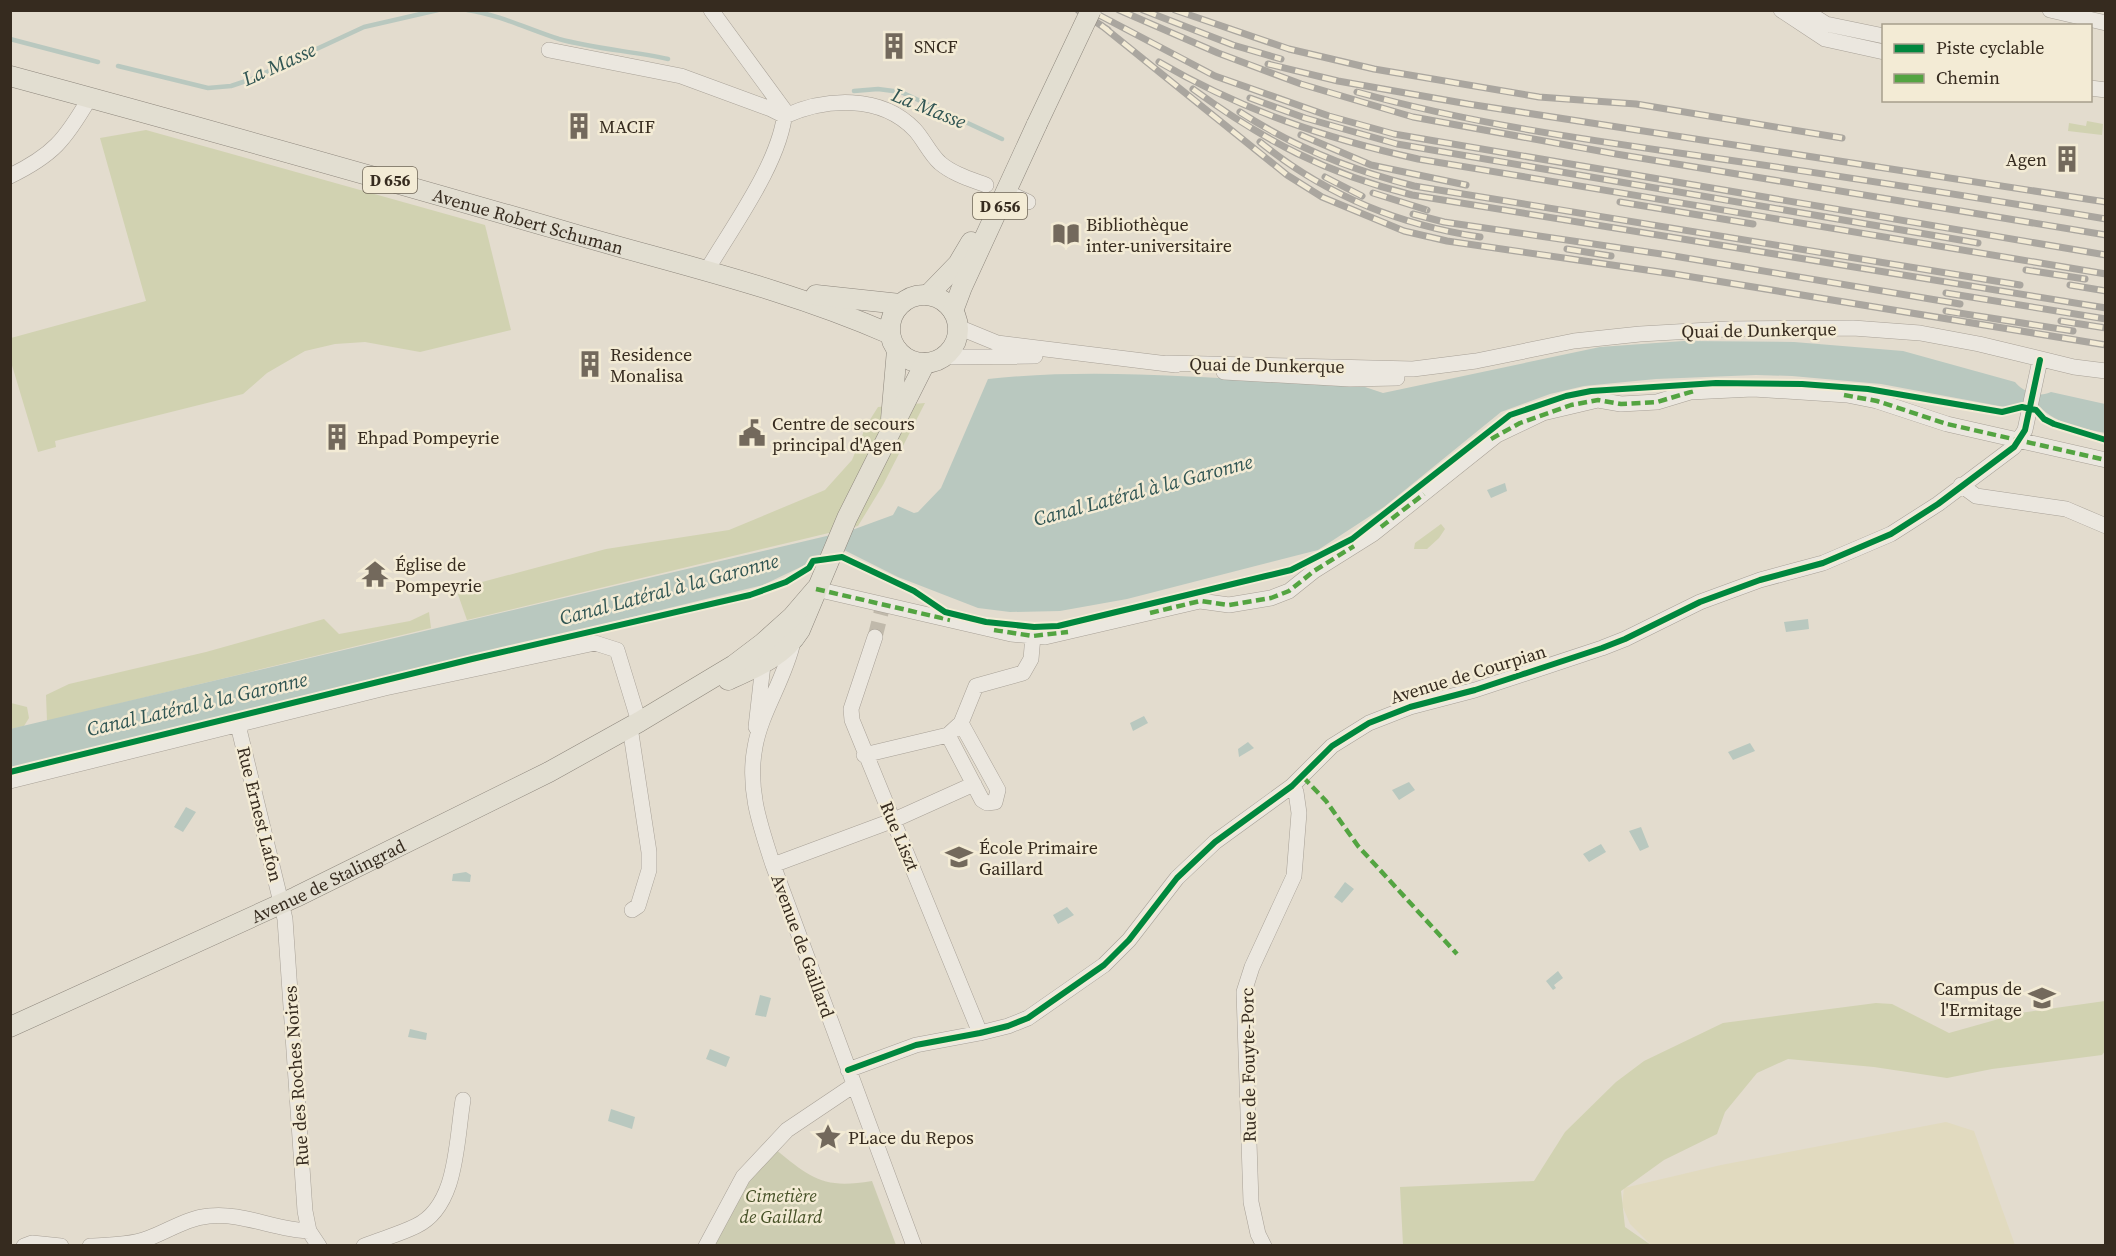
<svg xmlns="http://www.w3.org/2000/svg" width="2116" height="1256" viewBox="0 0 2116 1256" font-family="'Source Serif 4',serif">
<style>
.farmland{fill:#e1dabf}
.green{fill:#d1d2b1}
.cemetery{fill:#ccccb1}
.water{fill:#b9c8bf}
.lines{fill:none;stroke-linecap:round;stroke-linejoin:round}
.stream{stroke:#b9c8bf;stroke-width:4.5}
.minor-tunnel{stroke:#c0b9ab;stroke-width:15;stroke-dasharray:15 8;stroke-linecap:butt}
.minor-casing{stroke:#a8a197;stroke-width:16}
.major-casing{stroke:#8e877d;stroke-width:21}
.minor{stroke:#ebe7df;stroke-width:15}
.major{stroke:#e2ded1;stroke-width:20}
.rail-casing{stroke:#aaa69f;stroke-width:7}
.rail{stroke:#f3ebd5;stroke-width:4.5;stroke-dasharray:14;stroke-linecap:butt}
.major-bridge-casing{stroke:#8e877d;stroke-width:21;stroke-linecap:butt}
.major-bridge{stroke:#e2ded1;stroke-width:20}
.quiet{stroke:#53a441;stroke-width:4.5;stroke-dasharray:9 4.5;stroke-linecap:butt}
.cycleway-casing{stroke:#f3ebd5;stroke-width:10}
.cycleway{stroke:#00873e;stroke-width:6}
.labels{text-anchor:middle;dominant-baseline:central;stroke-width:5;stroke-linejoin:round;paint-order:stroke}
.shield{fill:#f3ebd5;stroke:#6f6556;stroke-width:1.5}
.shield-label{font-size:16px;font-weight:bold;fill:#362b1f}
.poi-label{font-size:18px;fill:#362b1f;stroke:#f3ebd5;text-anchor:start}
.street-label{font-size:18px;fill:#362b1f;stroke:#f3ebd5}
.park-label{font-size:18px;font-style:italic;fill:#465127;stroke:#f3ebd5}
.water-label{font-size:20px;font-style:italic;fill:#305553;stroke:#f3ebd5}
</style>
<rect width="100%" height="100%" fill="#e3dcce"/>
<!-- farmland -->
<path class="farmland" d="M1946,1122l28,9 41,114h-364l-21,-21 -8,-19 2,-17 97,-23z"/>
<!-- green -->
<path class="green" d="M2087,121l16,3 -1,11 -34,-4 1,-8 17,3z
M146,130l339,95 26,105 -91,22 -55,-10 -30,2 -30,7 -38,22 -24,21 -188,47 1,6 -18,5 -27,-90v-24l135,-37 -46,-163z
M925,403l-42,82 -25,41 -391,94 -11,-31 150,-40 123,-19 96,-40 27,-30 14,-34 12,-19z
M1441,524l4,5 -6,9 -12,11h-13l1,-6z
M429,612l2,16 -384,93 -1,-26 23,-11 137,-32 118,-33 15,15 71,-13z
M11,703l16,4 2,11 -5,8 -13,3z
M2105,1001v50l-3,4 -110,14 -45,9 -73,-11 -86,-8 -31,14 -32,39 -8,22 -53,26 -43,31 4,36 26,18h-248l-3,-58 134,-6 31,-49 51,-50 28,-21 79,-38 153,-20 16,1 57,29 71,-20z"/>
<!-- cemetery -->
<path class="cemetery" d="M775,1149c37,30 48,40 97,32l24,64 -183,1 25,-51z"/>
<!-- water -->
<path class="water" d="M1684,341l110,1 109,9 112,31c8,10 24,16 36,10l54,12v29c-23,-5 -49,-9 -65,-26l-14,-3 -16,4 -129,-24 -89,-8 -36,-1 -100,4 -72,7 -34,8 -49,18 -117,95 -66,43 -191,49 -67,12 -50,1 -32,-4 -80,-31 -54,-27 -28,6 -7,3 -2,5 -44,21 -752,184 -1,-40 842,-199 41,-15 5,-9 16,7 4,-1 23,-24 47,-109c123,-13 251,2 377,8l18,6 217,-46z
M1505,483l2,8 -16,7 -4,-8z
M1808,619l1,10 -23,3 -2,-10z
M1144,716l4,7 -15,8 -3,-8z
M1248,742l6,6 -15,9 -1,-8z
M1750,743l5,8 -22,9 -5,-8z
M1409,782l6,8 -16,10 -7,-10z
M186,807l10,5 -13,20 -9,-5z
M1641,827l8,20 -9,4 -11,-20z
M1601,844l5,8 -17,10 -6,-8z
M466,872l5,3 -1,7 -18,-1 1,-7z
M1345,882l9,7 -12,14 -8,-6z
M1067,907l7,8 -16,9 -5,-9z
M1558,971l5,7 -9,7 2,3 -3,2 -7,-9z
M760,995l11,3 -5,19 -11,-2z
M410,1029l17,4 -1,7 -18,-3z
M710,1049l20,8 -4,10 -20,-8z
M611,1109l24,8 -3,12 -24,-8z"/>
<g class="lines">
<!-- stream -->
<path class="stream" d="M467,10c33,5 61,19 92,29 36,10 73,12 109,20
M10,39l88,23
M118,66l90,22 23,-2 21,-7 112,-52 74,-17
M854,91l24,-2 23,3 101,47"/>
<!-- minor-tunnel -->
<path class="minor-tunnel" d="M875,637l8,-32"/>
<defs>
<path id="minor" d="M1781,10l44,29 59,13
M1804,10l22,14 58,12
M2050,10l56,13
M549,50l132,26 90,33 14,7c40,-18 96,-22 130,14 9,10 15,24 25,33 13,11 30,16 46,22
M2090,88l16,2
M10,176c43,-21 55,-36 79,-77
M1013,195l15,7
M707,270c26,-44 74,-109 78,-159l-74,-101
M958,327l39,16 179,22
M943,357l92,-1
M1166,363l247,6 63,-8 98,-20 66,-7 87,-5 126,-1 67,5 59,11 95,23 32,4
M1224,372l126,7 47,-1
M1961,485l15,11 90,13 40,17
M816,589l195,45 34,3 155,-36 29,4 42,-7 18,-7 25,-20 59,-37 124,-99 46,-22 55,-13 23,4 36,-2 33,-10 63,-3 94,6 30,6 70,23 159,36
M875,637l-24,72 1,11 128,313
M793,642c-8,37 -32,70 -38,105 -8,42 5,78 18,118l141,381
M238,725l47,194 20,292 4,20 10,15
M630,727l19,125v18l-11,36 -6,4
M756,727l8,-71
M948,735l34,65 5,3 8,-1 3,-12 -37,-67
M864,755l84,-20 13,-12 15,-37 47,-13 8,-14 2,-23
M10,781l375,-93 210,-45 22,7 22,72
M773,865l121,-45 80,-36
M848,1070l68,-25 64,-12 28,-7 20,-8 76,-53 25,-25 48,-62 38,-36 77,-56 40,-40 37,-23 41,-16 65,-17 127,-42 23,-9 75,-37 60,-22 63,-17 68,-29 47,-30 76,-57 11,-17 15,-70
M24,1246l8,-3 29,3
M90,1246c19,-1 41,-1 59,-8 21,-8 38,-20 60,-22 32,-4 67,14 100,15
M364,1246c17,-7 36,-12 52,-20 42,-20 40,-85 47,-126
M706,1246l37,-69 44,-47 67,-45
M1264,1246l-6,-12 -7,-32 -7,-210 8,-25 42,-91 5,-63 -3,-21 -4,-6"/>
<g id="major">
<path id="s1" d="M10,76c189,51 377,104 564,158 107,31 214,55 316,100"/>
<path d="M816,295l84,9"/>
<path d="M928,295l30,-31 13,-22"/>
<circle cx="924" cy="329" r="34"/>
<path d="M953,311l9,-24 75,-163"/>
<path d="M891,419l6,-69"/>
<path d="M728,680c27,-12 56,-24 72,-50l47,-112 78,-155"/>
<path id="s2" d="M10,1027l286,-130 253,-125 90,-50 95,-57 29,-22 29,-26 24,-28"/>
</g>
</defs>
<!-- minor casing -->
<use href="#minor" class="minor-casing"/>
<!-- major casing -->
<use href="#major" class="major-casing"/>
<!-- minor -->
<use href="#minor" class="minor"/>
<!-- major -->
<use href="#major" class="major"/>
<defs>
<path id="rail" d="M1078,10l30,20
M1119,10l99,43 83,31 112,33 203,37 490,81
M1143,10l90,35 48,14
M1175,10l114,39 85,20 165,28 97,7 206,34
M1099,15l116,61 114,40 65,18 712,121
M1101,25l186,150 35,22 82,34 43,10 227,33 432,71
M1159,62c83,48 165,76 259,97l688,115
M1268,64l70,17 130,23 638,98
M1193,89c70,51 134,85 219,106l694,113
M1357,92c122,34 247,50 371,68 126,18 252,38 378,59
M1250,98l55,20 92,26 581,99
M1240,112c54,35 111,58 174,74l606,99
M1301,135l70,30 95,20
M1260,142c65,53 139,83 220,95
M1325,177l37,19
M1373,193l54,17
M1620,202l133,22
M1413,214l31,8 224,33 292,49
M1567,249l44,7
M2026,270l59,9
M2070,285l36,6
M1946,293l160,26
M1946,311l127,20
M2061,321l45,7"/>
</defs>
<!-- rail casing -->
<use href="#rail" class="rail-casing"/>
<!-- rail -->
<use href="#rail" class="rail"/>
<defs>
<path id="major-bridge" d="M1037,124l54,-114"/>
</defs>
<!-- major-bridge casing -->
<use href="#major-bridge" class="major-bridge-casing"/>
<!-- major-bridge -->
<use href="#major-bridge" class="major-bridge"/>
<!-- quiet -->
<path class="quiet" d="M1844,395l33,6 70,23 159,36
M1491,439l29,-16 51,-18 27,-5 23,4 36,-2 37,-11
M1381,527l43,-33
M816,589l134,31
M1150,613l50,-12 29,4 42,-7 18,-7 25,-20 40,-25
M994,630l39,6 35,-4
M1303,777l23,24 32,45 99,108"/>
<defs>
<path id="cycleway" d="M10,772l462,-113 278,-64 36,-13 23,-14 4,-7 29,-4 72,34 31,21 41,10 48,5 24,-1 208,-50 25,-6 61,-31 158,-124 56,-19 25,-5 125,-8 86,1 66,5 134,23 20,-5 14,3 8,9 10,5 52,16
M848,1070l68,-25 64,-12 28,-7 20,-8 76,-53 25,-25 48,-62 38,-36 77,-56 40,-40 37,-23 41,-16 65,-17 127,-42 23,-9 75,-37 60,-22 63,-17 68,-29 47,-30 76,-57 11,-17 15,-70"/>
</defs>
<!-- cycleway casing -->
<use href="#cycleway" class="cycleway-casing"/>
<!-- cycleway -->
<use href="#cycleway" class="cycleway"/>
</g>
<!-- icons -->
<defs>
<symbol id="building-bare" viewBox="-9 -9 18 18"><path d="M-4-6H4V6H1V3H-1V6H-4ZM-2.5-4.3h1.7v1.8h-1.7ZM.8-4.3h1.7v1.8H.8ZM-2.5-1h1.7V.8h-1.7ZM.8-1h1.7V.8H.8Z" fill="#73695c" stroke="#f3ebd5" stroke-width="2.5" paint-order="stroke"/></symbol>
<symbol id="library-bare" viewBox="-9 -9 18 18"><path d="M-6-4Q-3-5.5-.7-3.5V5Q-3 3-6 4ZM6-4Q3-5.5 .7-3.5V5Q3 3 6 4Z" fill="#73695c" stroke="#f3ebd5" stroke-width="2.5" paint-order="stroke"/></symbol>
<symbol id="civic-bare" viewBox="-9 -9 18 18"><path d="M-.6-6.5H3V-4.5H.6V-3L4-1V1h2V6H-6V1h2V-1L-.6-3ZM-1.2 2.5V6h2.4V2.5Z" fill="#73695c" stroke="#f3ebd5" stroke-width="2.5" paint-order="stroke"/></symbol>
<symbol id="temple-bare" viewBox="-9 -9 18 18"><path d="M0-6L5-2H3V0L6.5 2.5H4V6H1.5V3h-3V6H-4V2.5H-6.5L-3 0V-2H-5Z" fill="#73695c" stroke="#f3ebd5" stroke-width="2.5" paint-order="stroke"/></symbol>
<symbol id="school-bare" viewBox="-9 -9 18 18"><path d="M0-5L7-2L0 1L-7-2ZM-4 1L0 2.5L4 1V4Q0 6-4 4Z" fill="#73695c" stroke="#f3ebd5" stroke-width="2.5" paint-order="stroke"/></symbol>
<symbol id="university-bare" viewBox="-9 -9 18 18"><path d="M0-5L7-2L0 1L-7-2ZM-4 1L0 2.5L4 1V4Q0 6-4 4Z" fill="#73695c" stroke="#f3ebd5" stroke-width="2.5" paint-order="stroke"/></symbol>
<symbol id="sight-bare" viewBox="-9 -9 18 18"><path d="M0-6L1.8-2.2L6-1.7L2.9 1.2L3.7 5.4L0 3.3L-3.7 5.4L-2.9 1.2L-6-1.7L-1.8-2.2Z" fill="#73695c" stroke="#f3ebd5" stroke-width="2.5" paint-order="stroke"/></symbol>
</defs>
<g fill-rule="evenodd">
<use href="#building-bare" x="875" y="27" width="38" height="38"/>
<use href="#building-bare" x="560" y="107" width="38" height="38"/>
<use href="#building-bare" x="2048" y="140" width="38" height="38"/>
<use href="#library-bare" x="1047" y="215" width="38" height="38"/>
<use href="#building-bare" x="571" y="345" width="38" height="38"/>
<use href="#civic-bare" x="733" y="414" width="38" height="38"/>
<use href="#building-bare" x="318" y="418" width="38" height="38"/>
<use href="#temple-bare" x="356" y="555" width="38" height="38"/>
<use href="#school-bare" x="940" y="838" width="38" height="38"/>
<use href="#university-bare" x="2023" y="979" width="38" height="38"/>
<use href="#sight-bare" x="809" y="1118" width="38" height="38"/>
</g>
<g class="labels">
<!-- shield labels -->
<g class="shield">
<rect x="363" y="167" width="54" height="26" rx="4.5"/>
<rect x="973" y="193" width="54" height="26" rx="4.5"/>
</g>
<g class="shield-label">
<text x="390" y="180">D 656</text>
<text x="1000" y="206">D 656</text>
</g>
<!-- poi labels -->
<g class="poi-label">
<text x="914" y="46">SNCF</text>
<text x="599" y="126">MACIF</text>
<text x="2047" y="159" text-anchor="end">Agen</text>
<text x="1086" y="224">Bibliothèque<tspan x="1086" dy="21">inter-universitaire</tspan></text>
<text x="610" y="354">Residence<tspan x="610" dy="21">Monalisa</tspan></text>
<text x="772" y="423">Centre de secours<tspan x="772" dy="21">principal d'Agen</tspan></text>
<text x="357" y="437">Ehpad Pompeyrie</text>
<text x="395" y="564">Église de<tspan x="395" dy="21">Pompeyrie</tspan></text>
<text x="979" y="847">École Primaire<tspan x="979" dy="21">Gaillard</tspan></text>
<text x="2022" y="988" text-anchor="end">Campus de<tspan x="2022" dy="21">l'Ermitage</tspan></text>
<text x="848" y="1137">PLace du Repos</text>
</g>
<!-- street labels -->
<g class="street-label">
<text stroke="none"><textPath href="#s1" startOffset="538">Avenue Robert Schuman</textPath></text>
<text transform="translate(1759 330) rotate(-1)">Quai de Dunkerque</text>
<text transform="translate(1267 365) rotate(1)">Quai de Dunkerque</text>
<text transform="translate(1468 674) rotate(-17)">Avenue de Courpian</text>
<text transform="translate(260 814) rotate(76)">Rue Ernest Lafon</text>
<text transform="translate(900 836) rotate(67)">Rue Liszt</text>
<text stroke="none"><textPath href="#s2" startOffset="350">Avenue de Stalingrad</textPath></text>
<text transform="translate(803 946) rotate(70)">Avenue de Gaillard</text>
<text transform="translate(1248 1065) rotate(-91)">Rue de Fouyte-Porc</text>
<text transform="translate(296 1076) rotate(-94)">Rue des Roches Noires</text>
</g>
<!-- park labels -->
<g class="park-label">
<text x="781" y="1195">Cimetière<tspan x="781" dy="21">de Gaillard</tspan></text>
</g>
<!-- water labels -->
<g class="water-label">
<text transform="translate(279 64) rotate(-24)">La Masse</text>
<text transform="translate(929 108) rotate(22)">La Masse</text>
<text transform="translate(1143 490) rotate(-15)">Canal Latéral à la Garonne</text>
<text transform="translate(669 589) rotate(-15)">Canal Latéral à la Garonne</text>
<text transform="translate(197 704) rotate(-13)">Canal Latéral à la Garonne</text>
</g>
</g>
<!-- border -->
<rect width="2116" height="1256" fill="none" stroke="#362b1f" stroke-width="24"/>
<!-- legend -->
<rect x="1882" y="24" width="210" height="78" fill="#f3ebd5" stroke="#a79e8c" stroke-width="1.5"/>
<rect x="1894" y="44" width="30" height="9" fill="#00873e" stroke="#a79e8c" stroke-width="1.5"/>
<text x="1936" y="54" font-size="18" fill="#362b1f">Piste cyclable</text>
<rect x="1894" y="74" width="30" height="9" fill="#53a441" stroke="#a79e8c" stroke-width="1.5"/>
<text x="1936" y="84" font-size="18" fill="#362b1f">Chemin</text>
</svg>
